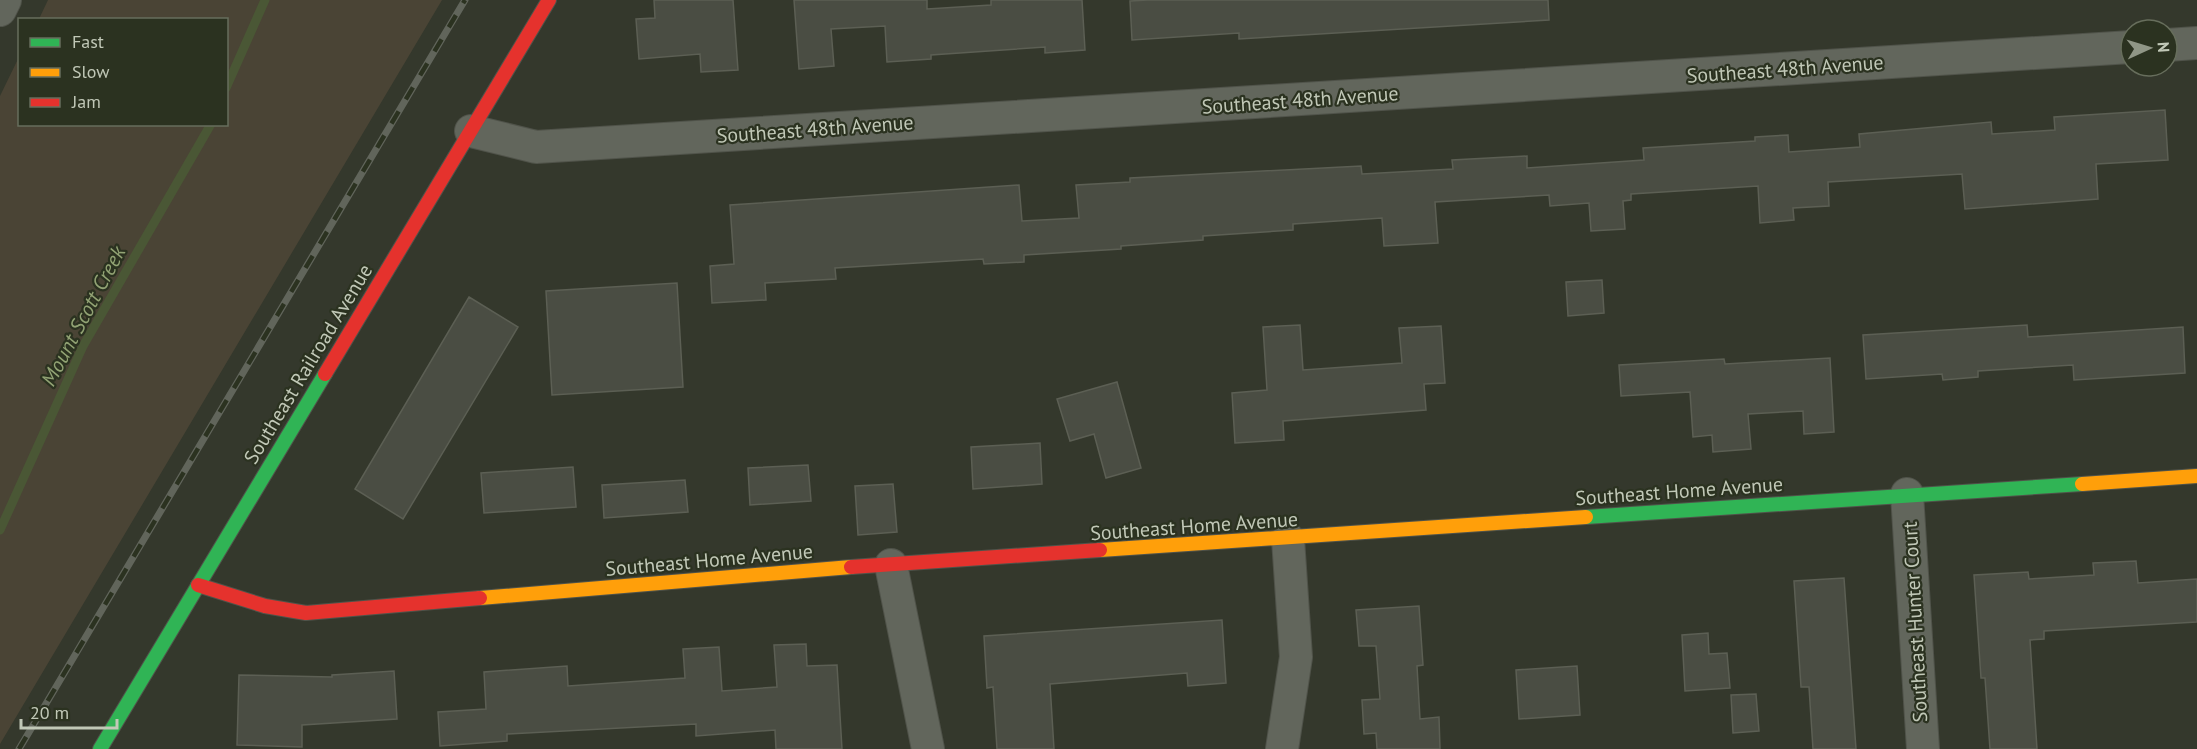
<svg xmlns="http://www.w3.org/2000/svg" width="2197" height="749" viewBox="0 0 2197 749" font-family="'PT Sans',sans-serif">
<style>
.green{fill:#4a4435}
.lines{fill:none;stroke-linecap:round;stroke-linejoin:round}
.stream{stroke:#4a5735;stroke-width:9}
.building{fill:#4a4d43;stroke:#5c5f54;stroke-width:1.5}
.street-casing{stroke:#50534a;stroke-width:34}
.fast-casing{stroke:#50534a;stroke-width:16}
.slow-casing{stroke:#50534a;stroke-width:16}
.jam-casing{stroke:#50534a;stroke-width:16}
.street{stroke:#62665c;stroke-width:32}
.fast{stroke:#30b455;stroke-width:14}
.slow{stroke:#ff9f0a;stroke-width:14}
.jam{stroke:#e5322d;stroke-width:14}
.rail-casing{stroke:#61655b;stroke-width:7}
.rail{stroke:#2b3220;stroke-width:4.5;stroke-dasharray:14;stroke-linecap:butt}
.labels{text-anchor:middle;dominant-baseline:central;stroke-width:4.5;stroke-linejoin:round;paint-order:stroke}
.street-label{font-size:20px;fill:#c1c8b7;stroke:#2b3220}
.water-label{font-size:21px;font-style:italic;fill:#92a374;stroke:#2b3220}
</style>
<rect width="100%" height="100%" fill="#34382c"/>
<!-- green -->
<path class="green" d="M48,0h394l-442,744v-648l19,-39 1,67h206v-104l-187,-1z"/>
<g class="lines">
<!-- stream -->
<path class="stream" d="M226,88l39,-88
M0,530l83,-184 128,-222"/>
</g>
<!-- building -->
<path class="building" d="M654,0h79l5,70 -37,2 -1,-18 -61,5 -3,-40 19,-1z
M794,0h133v9l64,-4v-5h91l3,50 -40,3v-6l-114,8v4l-44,3 -2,-36 -54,3 3,37 -35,3z
M1148,0h400l1,20 -310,19v-6l-107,7 -2,-39z
M2165,110l3,50 -72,4 2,35 -133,10 -3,-35 -134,8 1,24 -36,2 1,12 -34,3 -2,-37 -127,8v6l-8,1 2,28 -34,2 -2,-28 -39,3 -1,-11 -114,7 3,41 -54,3 -2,-28 -89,6v6l-90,6v4l-82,6v3l-97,6v7l-40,2 -1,-5 -148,9 1,11 -71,4 1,17 -54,3 -2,-37 24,-2 -4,-59 289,-20 3,36 57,-3 -3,-33 54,-3v-4l231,-12 1,8 91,-5 -1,-9 75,-4v12l117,-8 -1,-12 112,-7v-4l33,-2 1,17 71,-5 -1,-13 132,-12 1,12 63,-4 -1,-13z
M1602,280l2,33 -36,3 -2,-34z
M677,283l6,104 -131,8 -6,-104z
M469,297l49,30 -115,192 -48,-30z
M1300,325l3,45 99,-7 -3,-35 42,-2 4,57 -21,1 2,26 -143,11 1,19 -49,3 -3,-50 35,-3 -4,-63z
M2027,325l1,12 155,-10 2,46 -111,7 -1,-15 -95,6v6l-35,3 -1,-6 -76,5 -3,-44z
M1830,358l4,74 -30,2 -1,-23 -55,3 3,35 -38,3 -1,-17 -19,2 -3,-45 -69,4 -2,-31 105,-6 1,5z
M1117,382l24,86 -35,10 -12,-44 -24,7 -13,-42z
M1040,443l2,41 -69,5 -2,-42z
M808,465l3,36 -61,4 -2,-37z
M573,467l3,40 -92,6 -3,-40z
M685,480l3,32 -84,6 -2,-33z
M893,484l4,48 -39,3 -3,-49z
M2136,561l2,22 59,-4v43l-153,9v8l-14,1 7,109h-47l-5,-71h-4l-7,-103 54,-3 1,7 65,-4 -1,-12z
M1844,578l12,171h-43l-4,-62h-8l-7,-106z
M1419,606l4,59 -6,1 3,53 19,-2 1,32h-63l-1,-16 -12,1 -2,-34 18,-1 -4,-53h-17l-3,-36z
M1222,620l4,63 -38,3 -1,-13 -137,11 4,65h-57l-4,-62 -6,1 -3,-52z
M1708,633l1,21 18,-1 3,35 -45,3 -3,-56z
M806,644l1,22 30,-1 5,84h-66l-1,-19 -79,6v-12l-189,10v7l-67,5 -2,-34 48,-3 -2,-37 83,-6 1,20 117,-8 -2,-29 36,-2 3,44 55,-4 -3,-42z
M1577,666l3,49 -61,4 -3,-49z
M394,671l3,48 -95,6v22l-65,-2 2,-70 93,2v-2z
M1756,694l3,37 -26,2 -2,-38z"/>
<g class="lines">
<defs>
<path id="street" d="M0,10l5,-10
M2167,45l30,-2
M471,131l65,16 1595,-100
M1907,494l16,255
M891,565l37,184
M1282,749l14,-92 -8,-118"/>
<path id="fast" d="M1586,517l496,-33
M100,749l225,-375"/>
<path id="slow" d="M2082,484l115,-8
M1100,550l486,-33
M480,598l371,-31"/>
<path id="jam" d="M325,374l224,-374
M851,567l249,-17
M198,585l67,21 41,7 174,-15"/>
</defs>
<!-- street casing -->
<use href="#street" class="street-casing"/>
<!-- fast casing -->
<use href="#fast" class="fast-casing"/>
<!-- slow casing -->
<use href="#slow" class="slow-casing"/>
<!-- jam casing -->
<use href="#jam" class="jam-casing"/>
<!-- street -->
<use href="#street" class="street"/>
<!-- fast -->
<use href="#fast" class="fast"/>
<!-- slow -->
<use href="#slow" class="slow"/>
<!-- jam -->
<use href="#jam" class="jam"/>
<defs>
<path id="rail" d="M19,749l446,-749"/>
</defs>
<!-- rail casing -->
<use href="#rail" class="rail-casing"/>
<!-- rail -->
<use href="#rail" class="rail"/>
</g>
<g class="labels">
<!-- street labels -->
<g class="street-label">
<text transform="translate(1785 69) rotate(-4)">Southeast 48th Avenue</text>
<text transform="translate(1300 100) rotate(-4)">Southeast 48th Avenue</text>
<text transform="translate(815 129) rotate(-4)">Southeast 48th Avenue</text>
<text transform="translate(308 364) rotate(-59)">Southeast Railroad Avenue</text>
<text transform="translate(1679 491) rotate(-4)">Southeast Home Avenue</text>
<text transform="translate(1194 526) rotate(-4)">Southeast Home Avenue</text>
<text transform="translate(709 560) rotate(-5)">Southeast Home Avenue</text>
<text transform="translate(1915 622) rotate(-93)">Southeast Hunter Court</text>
</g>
<!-- water labels -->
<g class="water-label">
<text transform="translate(83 316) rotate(-62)">Mount Scott Creek</text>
</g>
</g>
<!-- legend -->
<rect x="18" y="18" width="210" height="108" fill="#2b3220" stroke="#676e5c" stroke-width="1.5"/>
<rect x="30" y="38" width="30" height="9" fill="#30b455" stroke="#676e5c" stroke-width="1.5"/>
<text x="72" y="48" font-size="18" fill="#c1c8b7">Fast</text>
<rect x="30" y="68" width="30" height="9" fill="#ff9f0a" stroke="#676e5c" stroke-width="1.5"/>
<text x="72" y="78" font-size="18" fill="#c1c8b7">Slow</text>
<rect x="30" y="98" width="30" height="9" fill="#e5322d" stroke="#676e5c" stroke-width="1.5"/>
<text x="72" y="108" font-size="18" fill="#c1c8b7">Jam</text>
<!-- north arrow -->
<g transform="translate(2149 48) rotate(86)"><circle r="28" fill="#2b3220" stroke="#676e5c" stroke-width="1.5"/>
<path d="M0-4.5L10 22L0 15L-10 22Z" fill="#909686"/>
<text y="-9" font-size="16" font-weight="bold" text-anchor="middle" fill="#c1c8b7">N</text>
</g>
<!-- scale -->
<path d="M21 719v9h96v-9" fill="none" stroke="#c1c8b7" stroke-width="3"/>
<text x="30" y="719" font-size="18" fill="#c1c8b7" stroke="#2b3220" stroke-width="4.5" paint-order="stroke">20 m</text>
</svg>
